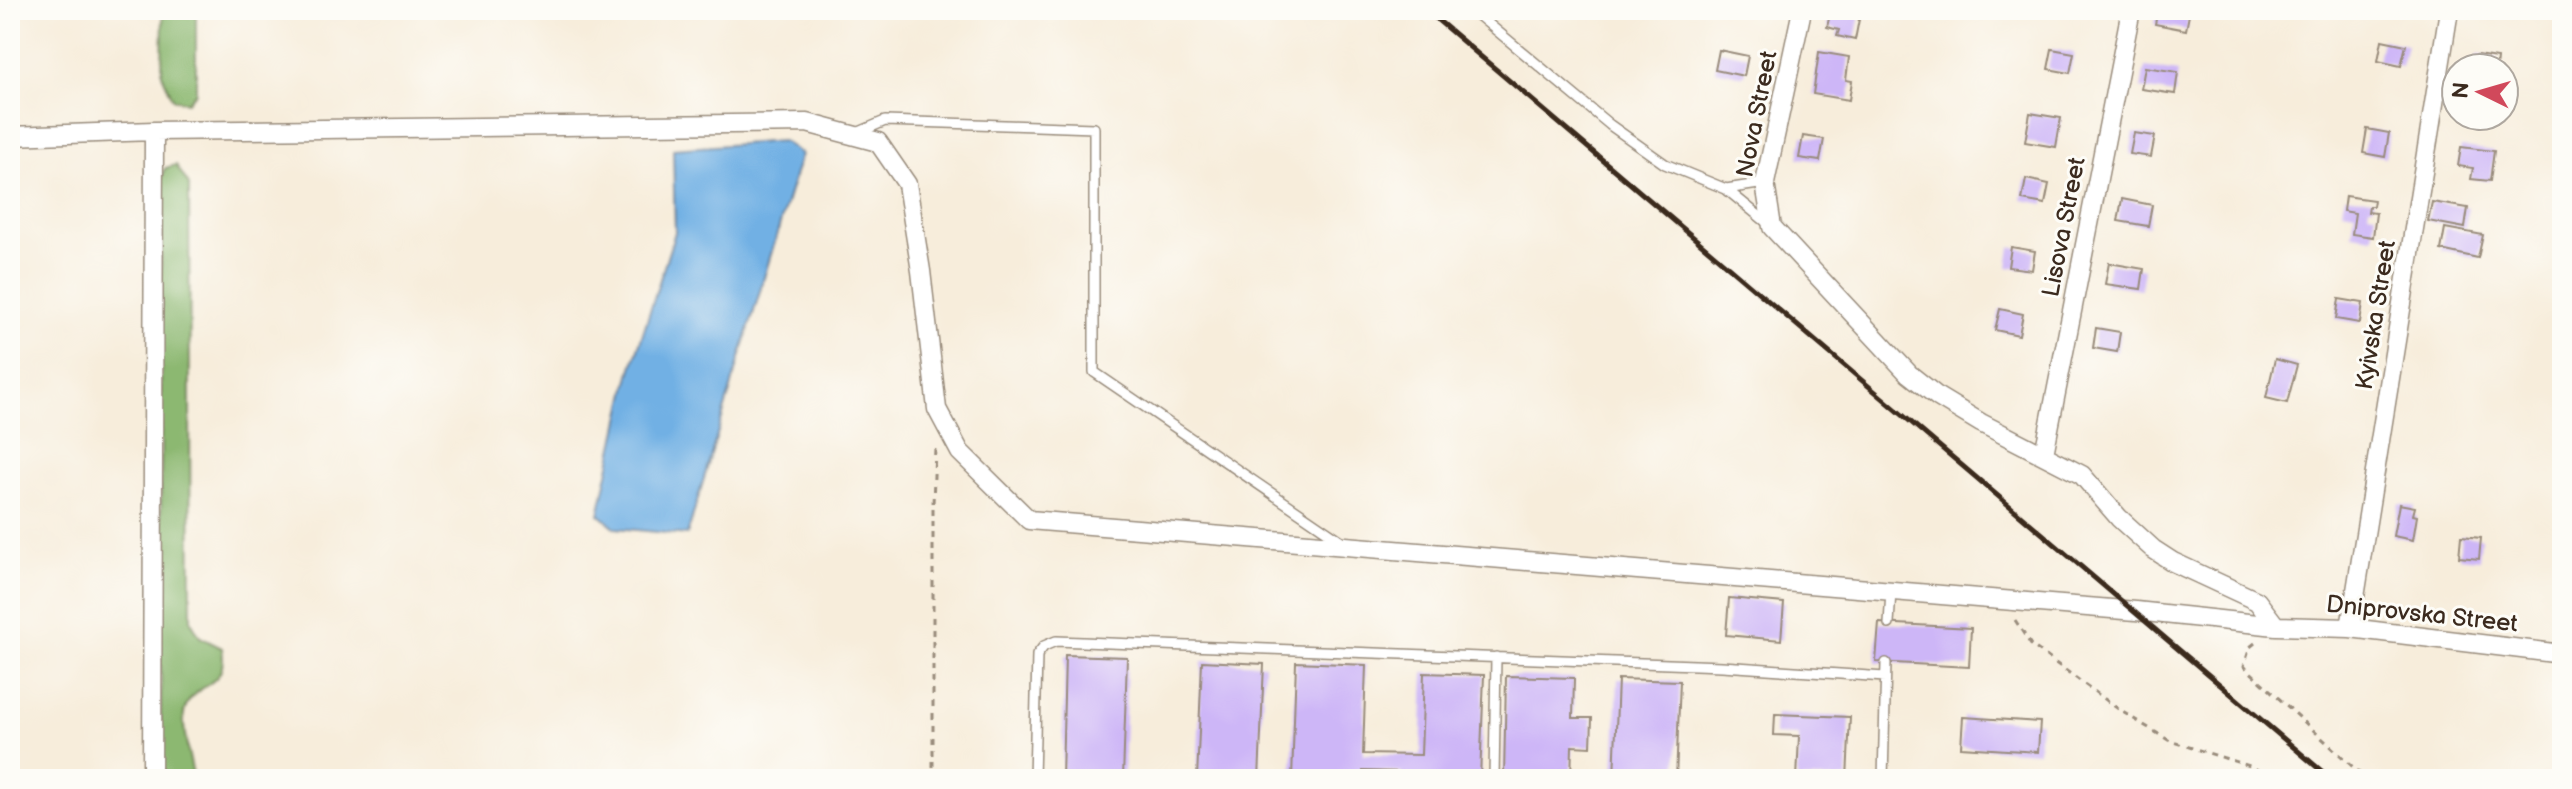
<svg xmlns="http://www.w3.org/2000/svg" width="2572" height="789" viewBox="0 0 2572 789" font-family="'Balsamiq Sans',sans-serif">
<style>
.forest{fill:#8cb871;stroke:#647148;stroke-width:2}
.water{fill:#71b0e4;stroke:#566d81;stroke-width:2}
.building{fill:#cdb6f7}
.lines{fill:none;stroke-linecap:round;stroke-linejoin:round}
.service-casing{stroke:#998c7c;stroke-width:12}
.minor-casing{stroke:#998c7c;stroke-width:21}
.path{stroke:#998c7c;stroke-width:3;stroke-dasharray:6 6;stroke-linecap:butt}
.service{stroke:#fff;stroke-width:9}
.minor{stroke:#fff;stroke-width:18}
.rail{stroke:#3b2a1e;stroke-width:5}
.labels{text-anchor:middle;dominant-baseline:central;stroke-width:6;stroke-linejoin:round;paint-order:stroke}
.street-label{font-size:24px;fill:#3b2a1e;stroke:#fdfcf7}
</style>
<rect width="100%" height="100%" fill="#fdfcf7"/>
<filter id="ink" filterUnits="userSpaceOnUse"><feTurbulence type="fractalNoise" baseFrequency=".0125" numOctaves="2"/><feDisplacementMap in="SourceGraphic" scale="16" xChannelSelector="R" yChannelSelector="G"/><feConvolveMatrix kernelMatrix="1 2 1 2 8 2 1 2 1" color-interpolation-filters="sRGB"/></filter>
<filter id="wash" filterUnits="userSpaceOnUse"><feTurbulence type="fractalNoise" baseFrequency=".006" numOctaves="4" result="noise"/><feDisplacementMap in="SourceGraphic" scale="32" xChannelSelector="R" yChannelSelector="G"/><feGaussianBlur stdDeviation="1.8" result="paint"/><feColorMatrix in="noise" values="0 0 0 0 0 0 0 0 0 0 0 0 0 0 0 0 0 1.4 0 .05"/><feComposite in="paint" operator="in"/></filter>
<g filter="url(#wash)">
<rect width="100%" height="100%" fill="#f7eddb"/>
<!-- forest -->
<path class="forest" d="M163,10h33v82l-9,10 -14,-3 -11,-25z
M176,165l13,20 2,436 9,16 22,11c7,42 -27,32 -37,61 -5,14 6,54 9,70h-33v-599l4,-12z"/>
<!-- water -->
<path class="water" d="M782,141l19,13 -114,381 -71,-7 -17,-14 31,-140 45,-142 -2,-83z"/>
<g id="blocks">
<!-- building -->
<path class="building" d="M1831,10l29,4 -5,26 -18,-4 2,-6 -12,-3z
M2158,10h32l-4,20 -31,-6z
M2382,40l24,5 -5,21 -23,-5z
M2052,49l22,4 -4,20 -22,-4z
M1719,50l29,6 -4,20 -29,-6z
M1819,52l30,5 -3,23 6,1 -3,19 -36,-6z
M2477,55l20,3 -1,10h-21z
M2145,67l33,5 -3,22 -34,-5z
M2030,113l31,5 -5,29 -31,-5z
M2367,129l22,4 -4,24 -22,-4z
M2134,133l21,3 -4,21 -21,-3z
M1803,136l21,3 -4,22 -21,-3z
M2461,147l33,4 -4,30 -19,-2 2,-11 -15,-2z
M2026,179l23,5 -4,20 -23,-4z
M2345,196l29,4 -1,6h-4l-1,6 8,1 -3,24 -21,-3 3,-21 -12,-2z
M2122,199l30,6 -4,21 -30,-5z
M2432,202l36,6 -3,20 -37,-7z
M2445,228l38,7 -5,23 -37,-8z
M2011,247l24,4 -3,19 -24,-3z
M2109,263l35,6 -3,20 -36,-5z
M2339,299l24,4 -3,20 -24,-4z
M2000,309l23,5 -4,21 -24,-5z
M2096,328l24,4 -3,20 -24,-4z
M2275,359l22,6 -10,38 -21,-5z
M2399,504l16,3 -2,8 4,1 -4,24 -20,-4z
M2461,536l20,2 -2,21 -20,-2z
M1729,598l55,5 -3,37 -55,-5z
M1879,623l92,5 -2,39 -93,-5z
M1065,655l62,2 -4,122h-61z
M1202,661l62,3 -5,115h-62z
M1296,662l70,3 -3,89 58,1 3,-82 60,2 -4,104h-79l1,-7 -39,-1v8h-71z
M1506,676l68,2 -1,40h19l-1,29 -19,-1 -1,33h-67z
M1618,679l62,2 -4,98h-62z
M1775,714l75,3 -3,62h-50l2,-43 -25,-1z
M1963,717l77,5 -2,30 -77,-5z"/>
</g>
</g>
<g filter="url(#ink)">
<use href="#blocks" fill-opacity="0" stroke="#998c7c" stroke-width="2"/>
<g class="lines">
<defs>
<path id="service" d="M1472,10l138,115 55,39 61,25 44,36
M857,133l28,-12 209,7v244l249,170
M1726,189l39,-6
M1889,624l2,-33
M1034,779l3,-124 7,-9 12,-5 666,25 163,11
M1494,779l2,-122
M1883,779l3,-116"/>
<path id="minor" d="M1802,10l-37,173 7,44 137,147 29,23 43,26 101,52 37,43 34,31 20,13 84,39 19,25
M10,136l144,-5 653,-8 71,19 29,42 14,87 16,138 23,43 69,68 1107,91 140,15 74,2 212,26
M2044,454l87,-444
M2350,628l99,-618
M152,779l2,-648"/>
</defs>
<!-- service casing -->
<use href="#service" class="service-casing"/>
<!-- minor casing -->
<use href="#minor" class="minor-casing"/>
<!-- path -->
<path class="path" d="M2015,620l16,25 90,66 49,30 83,26 18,12
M2255,643l-5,4 -6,19 122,113
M933,779v-274l2,-58"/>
<!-- service -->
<use href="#service" class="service"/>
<!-- minor -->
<use href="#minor" class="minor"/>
<!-- rail -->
<path class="rail" d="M1426,10l905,769"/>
</g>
</g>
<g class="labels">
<!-- street labels -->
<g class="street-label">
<text transform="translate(1757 114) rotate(-79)">Nova Street</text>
<text transform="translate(2064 227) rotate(-79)">Lisova Street</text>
<text transform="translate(2376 315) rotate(-81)">Kyivska Street</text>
<text transform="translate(2422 614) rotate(6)">Dniprovska Street</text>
</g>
</g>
<!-- margin -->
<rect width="2572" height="789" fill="none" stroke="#fdfcf7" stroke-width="40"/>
<!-- north arrow -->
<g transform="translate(2480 92) rotate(275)"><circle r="38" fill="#fdfcf7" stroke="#afa8a0" stroke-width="2"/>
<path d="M0-6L14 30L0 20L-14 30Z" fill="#d1495b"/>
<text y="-12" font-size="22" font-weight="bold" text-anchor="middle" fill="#3b2a1e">N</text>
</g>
</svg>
